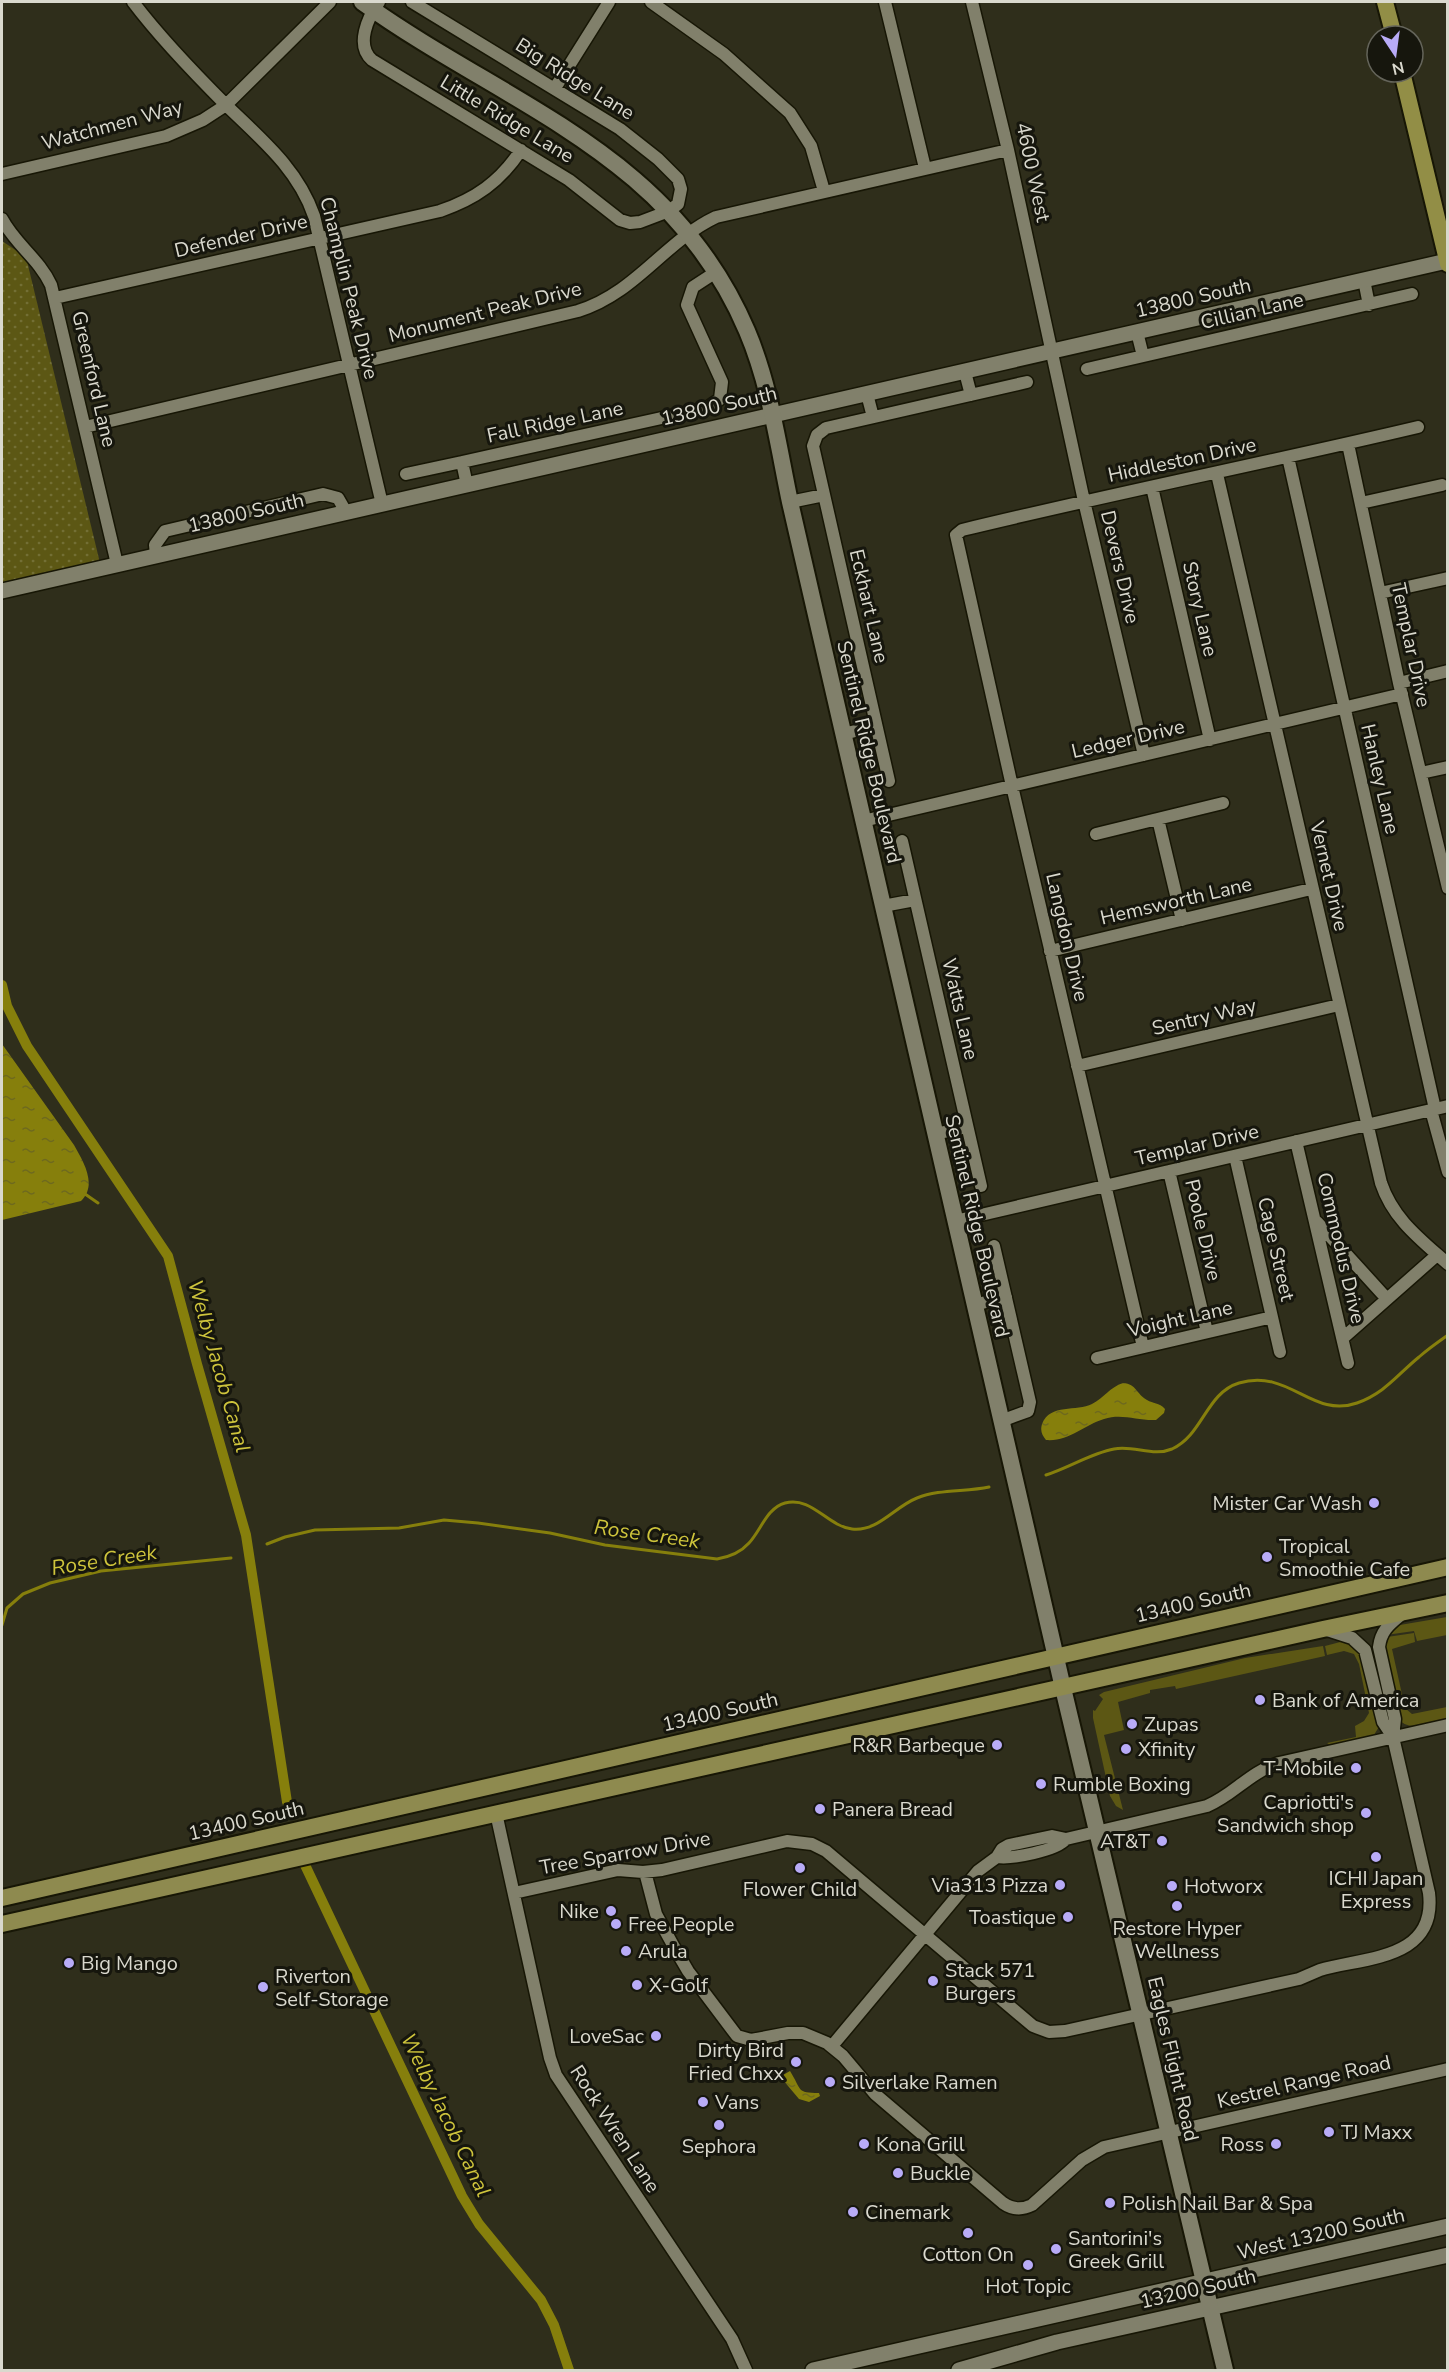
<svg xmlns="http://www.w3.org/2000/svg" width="1449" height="2372" viewBox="0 0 1449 2372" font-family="'Nunito Sans',sans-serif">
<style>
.green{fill:#5c5714}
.park{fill:url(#park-dots)}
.water{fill:url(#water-ripples)}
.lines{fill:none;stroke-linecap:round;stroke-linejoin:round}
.stream{stroke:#867f0c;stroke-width:3}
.canal{stroke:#867f0c;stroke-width:10}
.minor-casing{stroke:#171605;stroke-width:15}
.tertiary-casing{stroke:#171605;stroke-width:18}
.secondary-casing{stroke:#171605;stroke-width:20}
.primary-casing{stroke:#171605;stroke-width:20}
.trunk-casing{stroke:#171605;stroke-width:20}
.minor{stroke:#81806b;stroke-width:12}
.tertiary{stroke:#81806b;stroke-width:15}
.secondary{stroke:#81806b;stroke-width:16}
.primary{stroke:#8e8a4f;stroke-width:16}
.trunk{stroke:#928e46;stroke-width:16}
.poi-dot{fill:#b8abf7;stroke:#16160d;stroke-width:2}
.labels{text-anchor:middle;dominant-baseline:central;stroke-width:6;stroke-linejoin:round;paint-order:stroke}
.street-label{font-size:20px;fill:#dad9ce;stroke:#16160d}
.poi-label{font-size:20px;fill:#dad9ce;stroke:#16160d;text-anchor:start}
.water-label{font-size:21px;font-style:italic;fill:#cec43c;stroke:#16160d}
</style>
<defs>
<pattern id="park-dots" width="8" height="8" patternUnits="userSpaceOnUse" patternTransform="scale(1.5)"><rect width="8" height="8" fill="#5c5714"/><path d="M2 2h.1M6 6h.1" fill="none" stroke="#736f35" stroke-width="1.8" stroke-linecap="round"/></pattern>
<pattern id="water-ripples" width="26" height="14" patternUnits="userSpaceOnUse" patternTransform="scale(1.5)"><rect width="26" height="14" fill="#867f0c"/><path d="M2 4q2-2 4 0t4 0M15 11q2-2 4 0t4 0" fill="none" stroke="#6e691e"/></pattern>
</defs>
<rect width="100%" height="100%" fill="#2f2e1b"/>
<!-- green -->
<path class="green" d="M1447,1617v18l-30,6 -3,-10 -28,4 8,-9z
M1414,1633l1,9 -23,7 13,59 7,6 35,-7v11c-14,4 -41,16 -49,-1l-13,-74 2,-6z
M1344,1641l13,5 7,9 16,70 -6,10 -44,10 -3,-2 29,-6 -1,-11 9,-5 5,-8 -10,-49 -5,-10 -10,-3 -17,4 -2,-9z
M1323,1646l2,10 -149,33 -1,-3 -25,4v3l-32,9 6,28 -20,5 19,75 -7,-4 -6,-10 -17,-78v-8l2,1 8,-12 -4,-4 5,-3 141,-34z"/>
<!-- park -->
<path class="park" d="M2,241l24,16 74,306 -98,23z"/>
<!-- water -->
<path class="water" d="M2,1044l72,101c9,16 24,40 7,56l-79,19z
M1123,1383c14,1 13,11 24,17 6,4 12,2 18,9l-1,4 -8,7c-18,1 -34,-7 -52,-1 -20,6 -36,23 -58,21 -4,-5 -6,-9 -4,-16 8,-21 35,-12 50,-20 12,-6 18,-17 31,-21z
M790,2071c12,19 6,22 29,22l1,3 -11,6 -10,-3 -16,-19v-5z"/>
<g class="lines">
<!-- stream -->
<path class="stream" d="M85,1194l13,9
M1046,1475c22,-7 46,-22 68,-26 20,-4 39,8 58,0 31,-14 34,-56 67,-66 50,-15 73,36 118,20 28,-10 40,-28 62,-46 9,-8 19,-15 29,-22
M267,1544l18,-7 30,-7 84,-2 45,-8 34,3 72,10 55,12 112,14c12,-2 24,-7 32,-16 12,-13 18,-35 36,-40 27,-7 42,23 67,26 26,3 42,-22 65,-31 22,-9 49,-6 72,-11
M2,1625l5,-17 16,-14 27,-11 51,-12 130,-13"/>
<!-- canal -->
<path class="canal" d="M2,985l5,21 20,40 141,210 29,108 49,171 41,267
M305,1865l157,331 17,28 62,76 13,25 15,45"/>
<defs>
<path id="minor" d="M133,2c28,37 60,70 93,103 35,34 72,64 88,111l68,288
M379,2c-11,15 -24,43 -7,58l197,120 51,40 10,3 10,-1 29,-11 9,-7 3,-15 -3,-10 -20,-20 -38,-30 -208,-127
M651,2l73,52 66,59 21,33 13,45
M885,2l40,166
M972,2l36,148 76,351 60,254
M555,88l54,-86
M2,174l164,-38 37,-16 23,-15 104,-103
M2,219c13,25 37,40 49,66l66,279
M1364,280l5,25
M55,298l385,-87c35,-12 60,-29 81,-61
M1137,332l6,24
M1087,369l325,-75
M965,372l6,23
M867,394l6,23
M85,427l493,-116c58,-18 87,-70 138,-94l292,-67
M1348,444l51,239 49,205
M1288,457l147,652
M406,474l56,-12
M1217,474l164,709c12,36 39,56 67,81
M467,485l-5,-23 245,-54 13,-9 2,-17 -35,-77 6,-18 23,-15
M1152,487l58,253
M790,502l34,-7
M1361,503l81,-18
M156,555l-1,-10 10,-14 158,-37 15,4 8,14
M1380,593l68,-15
M1399,683l49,-12
M843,734l33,-8
M1421,773l27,-6
M889,781l-76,-335 4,-11 9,-7 201,-46
M1158,819l24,101
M863,821l539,-127
M1096,834l127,-31
M902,841l79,345
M883,906l32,-6
M1050,951l261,-62
M1077,1066l262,-61
M1431,1110l17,62
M935,1134l32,-7
M1296,1141l52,222
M1235,1156l45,196
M1169,1171l38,161
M955,1221l493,-115
M1317,1222l70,77
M994,1246l36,156 -2,9 -27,10
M974,1305l32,-8
M1343,1338l94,-83
M1143,1347l-131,-561 -56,-251 6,-5c152,-37 304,-67 456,-103
M1097,1358l175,-41
M1393,1737l2,-18 -16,-72c2,-17 11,-23 23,-33
M496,1813l54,245 6,17 176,264 14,31
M997,1857c15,2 59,-6 69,-18l141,-33c28,-12 41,-33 72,-43l169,-38
M645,1872l11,42 18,33 14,24 49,65 14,4 37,-7h15l24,10 16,13 32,38 128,109c10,7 19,7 29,2l50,-45 22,-13 344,-78
M514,1893l104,-23 25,2 19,-2 125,-29 25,3 14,7 207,175 16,6 16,-1 234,-52c7,-3 14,-6 21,-9 45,-13 117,-10 109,-77l-36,-156 -10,-15 -18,-72 -13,-12 -28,-9
M832,2046l146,-175 19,-14 5,-8 7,-4 43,-9 14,3"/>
<path id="tertiary" d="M2,591l1445,-330
M813,2370l635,-144
M959,2370l98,-28 391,-87"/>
<path id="secondary" d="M362,2c145,104 309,150 385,329 23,54 31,114 43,171l273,1186 162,682"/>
<path id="primary" d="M2,1898l1446,-331
M2,1924l1321,-295 125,-26"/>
<path id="trunk" d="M1385,2l9,34
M1402,72l46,192"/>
</defs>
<!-- minor casing -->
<use href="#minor" class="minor-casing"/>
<!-- tertiary casing -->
<use href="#tertiary" class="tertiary-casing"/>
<!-- secondary casing -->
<use href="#secondary" class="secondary-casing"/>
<!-- primary casing -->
<use href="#primary" class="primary-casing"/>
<!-- trunk casing -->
<use href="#trunk" class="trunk-casing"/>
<!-- minor -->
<use href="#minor" class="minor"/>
<!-- tertiary -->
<use href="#tertiary" class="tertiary"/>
<!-- secondary -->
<use href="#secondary" class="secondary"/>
<!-- primary -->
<use href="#primary" class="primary"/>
<!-- trunk -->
<use href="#trunk" class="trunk"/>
</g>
<!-- markers -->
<g class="poi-dot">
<circle cx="1374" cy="1503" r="6"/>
<circle cx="1267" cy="1557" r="6"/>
<circle cx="1260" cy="1700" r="6"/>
<circle cx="1132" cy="1724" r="6"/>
<circle cx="997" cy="1745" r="6"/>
<circle cx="1126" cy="1749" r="6"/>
<circle cx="1356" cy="1768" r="6"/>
<circle cx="1041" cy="1784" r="6"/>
<circle cx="820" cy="1809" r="6"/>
<circle cx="1366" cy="1813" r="6"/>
<circle cx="1162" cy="1841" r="6"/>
<circle cx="1376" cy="1857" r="6"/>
<circle cx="800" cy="1868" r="6"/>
<circle cx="1060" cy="1885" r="6"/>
<circle cx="1172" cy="1886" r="6"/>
<circle cx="1177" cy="1906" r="6"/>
<circle cx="611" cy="1911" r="6"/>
<circle cx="1068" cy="1917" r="6"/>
<circle cx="616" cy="1924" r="6"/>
<circle cx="626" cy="1951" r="6"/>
<circle cx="69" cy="1963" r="6"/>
<circle cx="933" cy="1981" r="6"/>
<circle cx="637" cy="1985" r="6"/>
<circle cx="263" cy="1987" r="6"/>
<circle cx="656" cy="2036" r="6"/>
<circle cx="796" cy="2062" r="6"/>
<circle cx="830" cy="2082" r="6"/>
<circle cx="703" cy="2102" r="6"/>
<circle cx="719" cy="2125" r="6"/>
<circle cx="1329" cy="2132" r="6"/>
<circle cx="864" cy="2144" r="6"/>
<circle cx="1276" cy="2144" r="6"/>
<circle cx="898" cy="2173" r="6"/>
<circle cx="1110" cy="2203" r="6"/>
<circle cx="853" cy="2212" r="6"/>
<circle cx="968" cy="2233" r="6"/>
<circle cx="1056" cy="2249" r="6"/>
<circle cx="1028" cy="2265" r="6"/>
</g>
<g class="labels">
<!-- street labels -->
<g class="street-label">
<text transform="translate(575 79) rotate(32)">Big Ridge Lane</text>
<text transform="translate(507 119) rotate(31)">Little Ridge Lane</text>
<text transform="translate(112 125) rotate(-15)">Watchmen Way</text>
<text transform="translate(1033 172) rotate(78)">4600 West</text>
<text transform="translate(241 236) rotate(-13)">Defender Drive</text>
<text transform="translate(349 288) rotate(76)">Champlin Peak Drive</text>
<text transform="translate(1193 298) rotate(-13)">13800 South</text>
<text transform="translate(1252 311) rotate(-13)">Cillian Lane</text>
<text transform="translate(485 312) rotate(-14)">Monument Peak Drive</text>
<text transform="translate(94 379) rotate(77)">Greenford Lane</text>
<text transform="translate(719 406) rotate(-13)">13800 South</text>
<text transform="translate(555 422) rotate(-12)">Fall Ridge Lane</text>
<text transform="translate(1182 460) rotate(-12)">Hiddleston Drive</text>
<text transform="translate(246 513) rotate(-13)">13800 South</text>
<text transform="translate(1120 567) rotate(77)">Devers Drive</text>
<text transform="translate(869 606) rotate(77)">Eckhart Lane</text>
<text transform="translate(1200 609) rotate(77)">Story Lane</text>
<text transform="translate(1411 645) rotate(78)">Templar Drive</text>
<text transform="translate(1128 739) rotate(-13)">Ledger Drive</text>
<text transform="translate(869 752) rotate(77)">Sentinel Ridge Boulevard</text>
<text transform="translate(1380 779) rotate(77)">Hanley Lane</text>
<text transform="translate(1329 876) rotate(77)">Vernet Drive</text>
<text transform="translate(1176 901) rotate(-13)">Hemsworth Lane</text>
<text transform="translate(1067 937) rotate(77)">Langdon Drive</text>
<text transform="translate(960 1009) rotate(77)">Watts Lane</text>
<text transform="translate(1204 1017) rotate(-13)">Sentry Way</text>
<text transform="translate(1197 1145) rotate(-13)">Templar Drive</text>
<text transform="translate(977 1226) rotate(77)">Sentinel Ridge Boulevard</text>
<text transform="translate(1203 1230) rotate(77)">Poole Drive</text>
<text transform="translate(1341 1248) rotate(77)">Commodus Drive</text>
<text transform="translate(1276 1249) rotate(77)">Cage Street</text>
<text transform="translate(1180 1319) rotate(-13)">Voight Lane</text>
<text transform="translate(1193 1603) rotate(-13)">13400 South</text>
<text transform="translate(720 1712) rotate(-13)">13400 South</text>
<text transform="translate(246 1821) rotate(-13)">13400 South</text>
<text transform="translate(625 1853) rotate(-10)">Tree Sparrow Drive</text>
<text transform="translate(1173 2059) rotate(77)">Eagles Flight Road</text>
<text transform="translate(1304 2082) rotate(-13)">Kestrel Range Road</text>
<text transform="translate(615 2129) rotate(57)">Rock Wren Lane</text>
<text transform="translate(1321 2234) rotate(-13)">West 13200 South</text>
<text transform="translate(1198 2289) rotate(-13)">13200 South</text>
</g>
<!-- poi labels -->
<g class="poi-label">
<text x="1362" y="1503" text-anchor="end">Mister Car Wash</text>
<text x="1279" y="1546">Tropical<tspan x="1279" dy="23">Smoothie Cafe</tspan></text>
<text x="1272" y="1700">Bank of America</text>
<text x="1144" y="1724">Zupas</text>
<text x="985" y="1745" text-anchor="end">R&amp;R Barbeque</text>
<text x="1138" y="1749">Xfinity</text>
<text x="1344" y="1768" text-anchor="end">T-Mobile</text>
<text x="1053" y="1784">Rumble Boxing</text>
<text x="1354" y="1802" text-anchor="end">Capriotti's<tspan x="1354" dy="23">Sandwich shop</tspan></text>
<text x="832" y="1809">Panera Bread</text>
<text x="1150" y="1841" text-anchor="end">AT&amp;T</text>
<text x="1376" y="1878" text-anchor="middle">ICHI Japan<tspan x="1376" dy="23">Express</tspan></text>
<text x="1048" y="1885" text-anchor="end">Via313 Pizza</text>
<text x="1184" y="1886">Hotworx</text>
<text x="800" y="1889" text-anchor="middle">Flower Child</text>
<text x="599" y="1911" text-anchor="end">Nike</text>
<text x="1056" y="1917" text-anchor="end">Toastique</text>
<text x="628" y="1924">Free People</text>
<text x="1177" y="1928" text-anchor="middle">Restore Hyper<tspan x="1177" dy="23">Wellness</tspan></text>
<text x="638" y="1951">Arula</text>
<text x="81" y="1963">Big Mango</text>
<text x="945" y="1970">Stack 571<tspan x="945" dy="23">Burgers</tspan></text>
<text x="275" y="1976">Riverton<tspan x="275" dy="23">Self-Storage</tspan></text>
<text x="649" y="1985">X-Golf</text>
<text x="644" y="2036" text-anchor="end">LoveSac</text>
<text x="784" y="2050" text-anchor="end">Dirty Bird<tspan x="784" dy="23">Fried Chxx</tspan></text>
<text x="842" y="2082">Silverlake Ramen</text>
<text x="715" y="2102">Vans</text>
<text x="1341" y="2132">TJ Maxx</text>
<text x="876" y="2144">Kona Grill</text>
<text x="1264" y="2144" text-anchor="end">Ross</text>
<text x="719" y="2146" text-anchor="middle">Sephora</text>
<text x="910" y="2173">Buckle</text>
<text x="1122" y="2203">Polish Nail Bar &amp; Spa</text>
<text x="865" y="2212">Cinemark</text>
<text x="1068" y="2238">Santorini's<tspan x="1068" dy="23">Greek Grill</tspan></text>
<text x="968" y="2254" text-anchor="middle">Cotton On</text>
<text x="1028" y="2286" text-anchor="middle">Hot Topic</text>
</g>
<!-- water labels -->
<g class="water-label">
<text transform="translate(219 1366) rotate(74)">Welby Jacob Canal</text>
<text transform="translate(647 1534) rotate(8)">Rose Creek</text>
<text transform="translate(104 1560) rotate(-9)">Rose Creek</text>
<text transform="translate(446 2115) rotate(64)">Welby Jacob Canal</text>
</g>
</g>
<!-- border -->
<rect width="1449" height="2372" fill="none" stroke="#dad9ce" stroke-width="6"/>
<!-- north arrow -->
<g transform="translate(1395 54) rotate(167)"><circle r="28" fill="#16160d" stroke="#64645a" stroke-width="1.5"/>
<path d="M0-4.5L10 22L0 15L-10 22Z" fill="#b8abf7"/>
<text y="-9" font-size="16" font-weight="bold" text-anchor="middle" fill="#dad9ce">N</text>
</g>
</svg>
